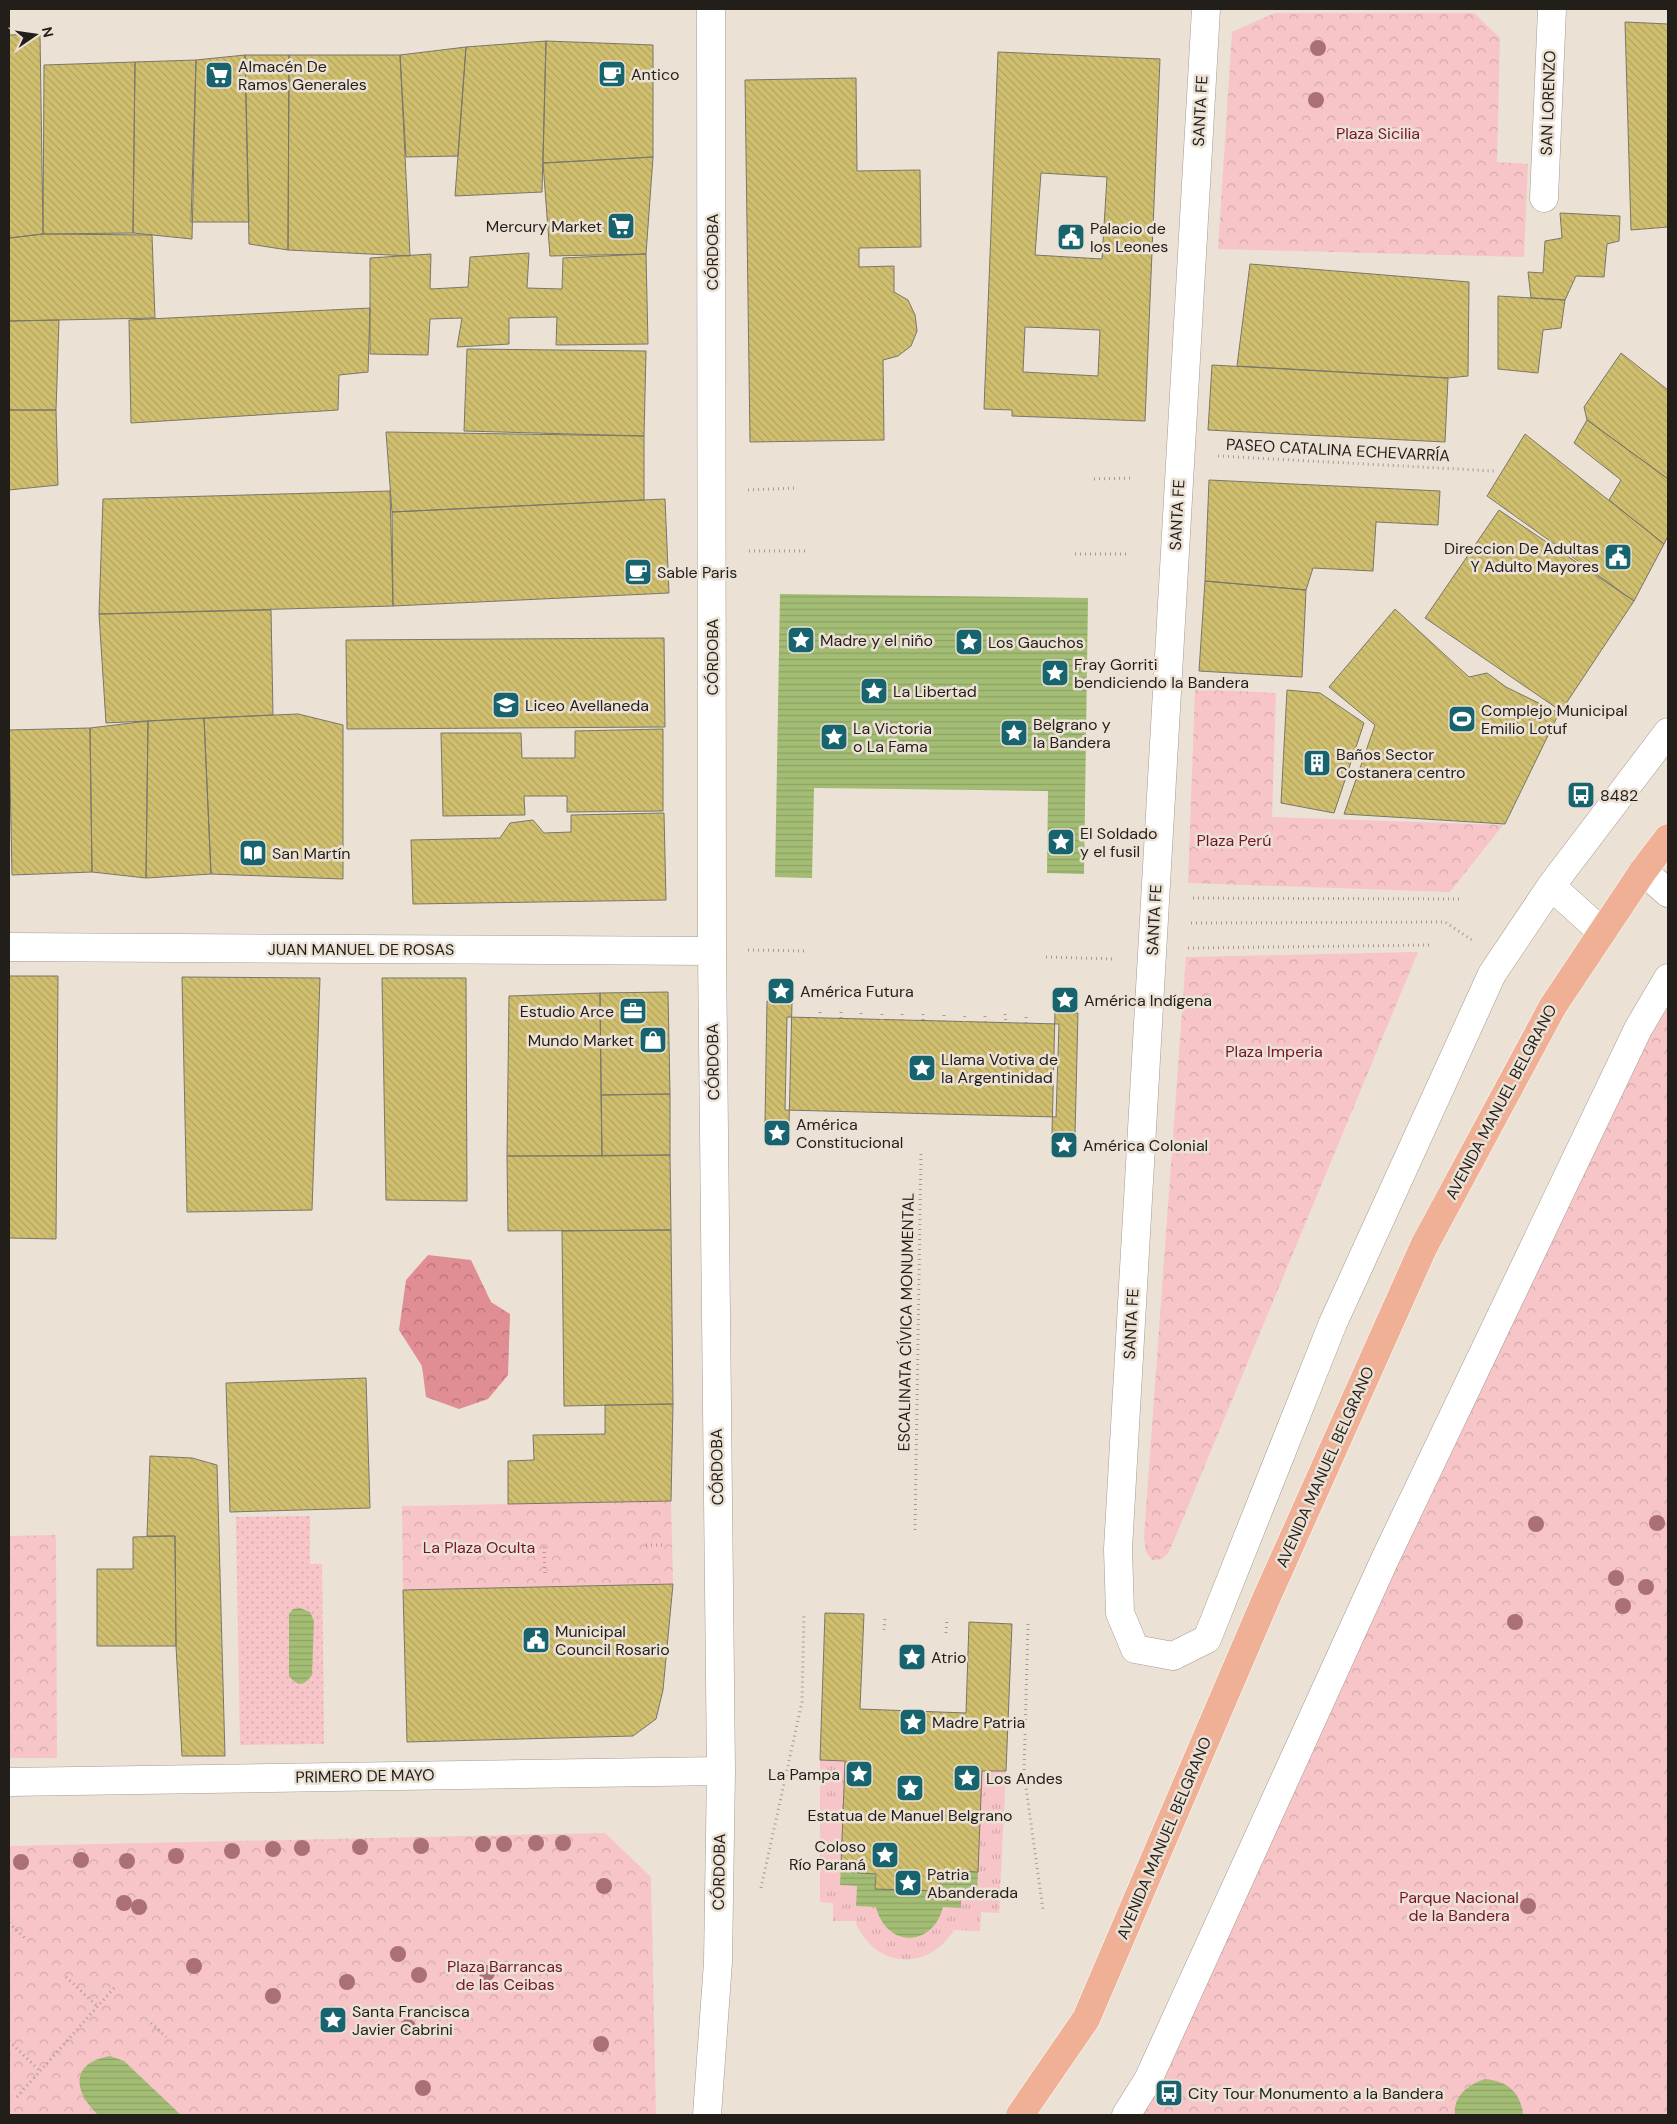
<svg xmlns="http://www.w3.org/2000/svg" width="1677" height="2124" viewBox="0 0 1677 2124" font-family="'DM Sans',sans-serif">
<style>
.grass{fill:url(#grass-tufts)}
.forest{fill:url(#forest-crowns)}
.park{fill:url(#park-crowns)}
.garden{fill:url(#garden-dots)}
.water{fill:url(#water-rules)}
.building{fill:url(#building-back-hatch);stroke:#7a776a;fill-rule:evenodd}
.lines{fill:none;stroke-linecap:round;stroke-linejoin:round}
.minor-casing{stroke:#a59b91;stroke-width:29}
.major-casing{stroke:#fff;stroke-width:29}
.path{stroke:#a49c93;stroke-width:3;stroke-dasharray:1 4;stroke-linecap:butt}
.minor{stroke:#fff;stroke-width:28}
.major{stroke:#efb096;stroke-width:28}
.tree{fill:#ab7077}
.labels{text-anchor:middle;dominant-baseline:central;stroke-width:5;stroke-linejoin:round;paint-order:stroke}
.poi-label{font-size:16px;fill:#221e1a;stroke:#ebe1d5;text-anchor:start}
.street-label{font-size:16px;fill:#221e1a;stroke:#ebe1d5}
.park-label{font-size:16px;fill:#76132a;stroke:#ebe1d5}
</style>
<defs>
<pattern id="grass-tufts" width="24" height="20" patternUnits="userSpaceOnUse" patternTransform="scale(1.25)"><rect width="24" height="20" fill="#f7c5c8"/><path d="M3 7l-1-3M5 7V3M7 7l1-3M15 17l-1-3M17 17v-4M19 17l1-3" fill="none" stroke="#d3a9ab"/></pattern>
<pattern id="forest-crowns" width="20" height="18" patternUnits="userSpaceOnUse" patternTransform="scale(1.25)"><rect width="20" height="18" fill="#e18d94"/><path d="M2 6a3 3 0 1 1 6 0M12 15a3 3 0 1 1 6 0" fill="none" stroke="#b67378"/></pattern>
<pattern id="park-crowns" width="20" height="18" patternUnits="userSpaceOnUse" patternTransform="scale(1.25)"><rect width="20" height="18" fill="#f7c5c8"/><path d="M2 6a3 3 0 1 1 6 0M12 15a3 3 0 1 1 6 0" fill="none" stroke="#d3a9ab"/></pattern>
<pattern id="garden-dots" width="8" height="8" patternUnits="userSpaceOnUse" patternTransform="scale(1.25)"><rect width="8" height="8" fill="#f7c5c8"/><path d="M2 2h.1M6 6h.1" fill="none" stroke="#d3a9ab" stroke-width="1.8" stroke-linecap="round"/></pattern>
<pattern id="water-rules" width="6" height="5" patternUnits="userSpaceOnUse" patternTransform="scale(1.25)"><rect width="6" height="5" fill="#a3bd74"/><path d="M0 2.5h6" fill="none" stroke="#8ca264"/></pattern>
<pattern id="building-back-hatch" width="6" height="6" patternUnits="userSpaceOnUse" patternTransform="scale(1.25)"><rect width="6" height="6" fill="#d0bf6f"/><path d="M-1 5l2 2M0 0l6 6M5-1l2 2" fill="none" stroke="#b2a460"/></pattern>
</defs>
<rect width="100%" height="100%" fill="#ebe1d5"/>
<!-- grass -->
<path class="grass" d="M820,1760l25,1 -4,124 16,1c6,6 14,13 19,20 2,5 2,10 5,15 9,13 26,21 41,14 12,-6 18,-16 21,-28l18,-13 16,1 5,-124h24l-7,142 -18,-1 -1,19 -26,-1c-27,43 -80,38 -99,-9h-22v-18l-13,-1z"/>
<!-- forest -->
<path class="forest" d="M428,1255l43,5 20,42 19,12 -2,61 -20,24 -29,10 -33,-12 -4,-31 -23,-36 7,-50z"/>
<!-- park -->
<path class="park" d="M1275,13h199l26,25 -3,124 31,2 -4,93 -306,-8 14,-217z
M1195,689l81,4 -4,124 231,8 -53,67 -262,-9z
M1418,952l-249,600 -7,7 -10,1 -6,-8 -2,-15 42,-580z
M1668,978v1137h-542z
M671,1501l2,83 -270,6 -1,-84z
M56,1535l1,223h-48v-222z
M605,1833l46,44 5,238h-647v-269z"/>
<!-- garden -->
<path class="garden" d="M310,1516v48h12l2,180 -84,1 -4,-228z"/>
<!-- water -->
<path class="water" d="M780,594l308,4 -4,276 -37,-1 1,-82 -234,-3 -2,90 -37,-1z
M300,1608l10,4 4,9 -2,54c-8,11 -14,12 -23,1v-62l4,-5z
M841,1864l17,1v8l17,1v14l66,3 1,-9h16l1,-11 19,1 -1,23 -16,-1v14l-18,-1c-10,41 -57,41 -67,0l-20,-1 1,-20 -17,-1z
M110,2056l14,5 57,54h-83c-25,-24 -28,-52 12,-59z
M1485,2079c23,2 36,14 38,36h-68c-2,-19 14,-31 30,-36z"/>
<!-- building -->
<path class="building" d="M1625,22l43,2v203l-37,3z
M40,34l3,200 -34,4v-203z
M546,41l107,4v112l-110,6z
M546,41l-4,151 -87,4 11,-149z
M466,47l-8,109 -52,1 -6,-102z
M998,52l162,7 -15,362 -133,-5v-6l-28,-1zM1041,173l66,4 -5,82 -67,-4zM1025,327l75,3 -2,46 -75,-4z
M245,55h44l-1,195 -39,-6z
M245,55l4,167h-58l5,-162z
M289,55h111l10,201 -122,-6z
M196,60l-4,179 -59,-6 2,-171z
M135,62l-2,171 -90,1 1,-169z
M856,78l1,93 63,-1 1,77 -62,1v19l35,-1v26l14,8 7,15 2,16 -6,15 -13,10 -15,4 1,80 -134,2 -5,-362z
M653,157l-7,97 -96,2 -7,-93z
M1560,213l60,3 -1,25 -12,3 -3,33 -28,-1 -11,24 -34,-2 -3,-26 15,1 2,-32 17,-3z
M43,234l109,1 3,83 -146,3v-83z
M529,253l-2,35 35,1 1,-31 83,-4 2,90 -92,1 1,-28 -48,1v26l-52,3 5,-29 -32,1 -2,36 -58,-1v-96l61,-4 -1,35 38,-2 2,-30z
M1250,264l219,18 -1,94 -20,2 -211,-12z
M1498,296l67,4 -4,28 -18,2 -5,43 -40,-4z
M370,308l-2,64 -29,3 -1,35 -207,13 -2,-103z
M59,320l-3,90h-47v-89z
M467,349l179,2 -2,85 -180,-5z
M1621,353l47,37v89l-81,-59 -3,-13z
M1212,365l236,13 -3,64 -237,-12z
M9,410h47l2,75 -49,5z
M1587,420l81,59v57l-4,8 -55,-44 12,-20 -47,-37z
M386,432l258,4v64l-252,12z
M1525,434l139,110 -30,57 -147,-105z
M1209,480l231,11 -2,34 -62,-3 -3,49 -60,-3 -7,22 -101,-9z
M390,491l3,115 -294,8 4,-115z
M665,499l4,94 -276,13 -1,-94z
M1499,510l135,91 -73,110 -136,-93z
M1205,581l101,9 -4,87 -103,-6z
M1395,609l74,68 18,-4 19,14 53,26 -54,111 -161,-10 31,-89 -46,-38z
M271,610l2,105 -167,8 -7,-109z
M664,638l1,89 -318,2 -1,-89z
M1287,690l33,3 44,30 -30,90 -53,-10z
M298,714l45,11v154l-132,-5 -7,-156z
M204,718l7,156 -65,4 2,-157z
M148,721l-2,157 -54,-6 -2,-144z
M90,728l2,144 -80,3 -3,-145z
M663,729v82l-96,1v-16h-43l1,19 -82,1 -2,-83h80l1,25h53v-27z
M664,813l2,87 -253,4 -2,-64 89,-2 10,-15 23,-3 11,13 27,-1v-17z
M9,976h49l-2,263 -47,-1z
M182,977l138,1 -8,232 -125,2z
M382,978h84l1,223 -81,-1z
M668,992l2,102 -69,1 -1,-102z
M600,993l2,163h-95l2,-160z
M767,1001l25,1 -3,122 -24,-1z
M1055,1012l23,1 -3,121h-23z
M787,1017l272,7 -3,93 -271,-7z
M670,1094v61l-68,1 -1,-61z
M670,1155l1,75 -163,1 -1,-75z
M671,1230l2,174 -109,2 -2,-175z
M366,1378l4,130 -140,4 -4,-129z
M673,1404l-2,97 -163,3v-43l26,-1 -1,-25 72,-1v-29z
M150,1456l42,2 25,7 8,291h-43l-6,-110 -1,-110h-28z
M175,1536l1,110h-79v-77h36v-32z
M673,1584l-10,106 -7,29 -23,17 -226,6 -4,-152z
M825,1613l39,1 -4,95 106,4 3,-91 43,2 -6,147h-24l-4,101 -19,-1 -1,11 -17,-1v10l-66,-2 1,-15 -18,-1v-8l-17,-1 4,-103 -25,-1z"/>
<g class="lines">
<defs>
<path id="minor" d="M1206,9l-88,1540 2,64 15,36 38,7 34,-17 126,-316 159,-349 59,-88 117,-154
M1544,198l8,-189
M1643,871l25,22
M1551,886l51,46
M9,947l703,4
M9,1782l712,-11
M707,2115l11,-153 3,-191 -9,-820 -1,-942
M1126,2115l22,-35 237,-521 253,-530 30,-51"/>
<path id="major" d="M1020,2115l66,-96 180,-420 158,-353 129,-240 90,-135 25,-33"/>
</defs>
<!-- minor casing -->
<use href="#minor" class="minor-casing"/>
<!-- major casing -->
<use href="#major" class="major-casing"/>
<!-- path -->
<path class="path" d="M1218,456l276,15
M1094,479l36,-1
M748,490l47,-2
M749,551h60
M1075,554h52
M1193,898l266,1
M1191,923l254,-1 27,18
M1188,948l242,-3
M748,950l57,1
M1046,957l69,2
M1005,1014l1,9
M820,1018v-9
M841,1018v-8
M861,1019v-9
M882,1020v-9
M902,1020v-9
M923,1020v-8
M944,1021v-9
M964,1022l1,-9
M985,1022v-9
M1026,1023v-9
M915,1530l6,-378
M646,1545h18
M544,1547l1,26
M1028,1624l-4,149 19,137
M884,1630l1,-12
M946,1633l1,-15
M761,1888l41,-186 2,-89
M9,1923l17,16
M66,1977l32,30
M151,2023l15,14
M9,2041l31,30
M17,2097l97,-109"/>
<!-- minor -->
<use href="#minor" class="minor"/>
<!-- major -->
<use href="#major" class="major"/>
</g>
<!-- trees -->
<g class="tree">
<circle cx="1318" cy="48" r="8"/>
<circle cx="1316" cy="100" r="8"/>
<circle cx="1657" cy="1523" r="8"/>
<circle cx="1536" cy="1524" r="8"/>
<circle cx="1616" cy="1578" r="8"/>
<circle cx="1646" cy="1587" r="8"/>
<circle cx="1623" cy="1606" r="8"/>
<circle cx="1515" cy="1622" r="8"/>
<circle cx="536" cy="1843" r="8"/>
<circle cx="563" cy="1843" r="8"/>
<circle cx="483" cy="1844" r="8"/>
<circle cx="504" cy="1844" r="8"/>
<circle cx="421" cy="1846" r="8"/>
<circle cx="360" cy="1847" r="8"/>
<circle cx="302" cy="1848" r="8"/>
<circle cx="273" cy="1849" r="8"/>
<circle cx="232" cy="1851" r="8"/>
<circle cx="176" cy="1856" r="8"/>
<circle cx="81" cy="1860" r="8"/>
<circle cx="127" cy="1861" r="8"/>
<circle cx="21" cy="1862" r="8"/>
<circle cx="604" cy="1886" r="8"/>
<circle cx="124" cy="1903" r="8"/>
<circle cx="1528" cy="1906" r="8"/>
<circle cx="139" cy="1907" r="8"/>
<circle cx="398" cy="1954" r="8"/>
<circle cx="194" cy="1966" r="8"/>
<circle cx="487" cy="1973" r="8"/>
<circle cx="419" cy="1975" r="8"/>
<circle cx="347" cy="1982" r="8"/>
<circle cx="273" cy="1996" r="8"/>
<circle cx="408" cy="2027" r="8"/>
<circle cx="601" cy="2044" r="8"/>
<circle cx="423" cy="2088" r="8"/>
</g>
<!-- icons -->
<defs>
<symbol id="cafe-square" viewBox="-11 -11 22 22"><rect x="-9" y="-9" width="18" height="18" rx="4" fill="#17646e" stroke="#ebe1d5"/><path d="M-5.5-4.5H6V0H3Q3 3.5 0 3.5H-2.5Q-5.5 3.5-5.5 0ZM3-3.2v2h1.7v-2ZM-6 4.5H4V6H-6Z" fill="#fff"/></symbol>
<symbol id="supermarket-square" viewBox="-11 -11 22 22"><rect x="-9" y="-9" width="18" height="18" rx="4" fill="#17646e" stroke="#ebe1d5"/><path d="M-6-5.5h2.5l.6 2H6L4.5 2H-2.5L-4.4-4H-6ZM-1.5 3.2a1.3 1.3 0 1 0 .1 0ZM3 3.2a1.3 1.3 0 1 0 .1 0Z" fill="#fff"/></symbol>
<symbol id="civic-square" viewBox="-11 -11 22 22"><rect x="-9" y="-9" width="18" height="18" rx="4" fill="#17646e" stroke="#ebe1d5"/><path d="M-.6-6.5H3V-4.5H.6V-3L4-1V1h2V6H-6V1h2V-1L-.6-3ZM-1.2 2.5V6h2.4V2.5Z" fill="#fff"/></symbol>
<symbol id="sight-square" viewBox="-11 -11 22 22"><rect x="-9" y="-9" width="18" height="18" rx="4" fill="#17646e" stroke="#ebe1d5"/><path d="M0-6L1.8-2.2L6-1.7L2.9 1.2L3.7 5.4L0 3.3L-3.7 5.4L-2.9 1.2L-6-1.7L-1.8-2.2Z" fill="#fff"/></symbol>
<symbol id="school-square" viewBox="-11 -11 22 22"><rect x="-9" y="-9" width="18" height="18" rx="4" fill="#17646e" stroke="#ebe1d5"/><path d="M0-5L7-2L0 1L-7-2ZM-4 1L0 2.5L4 1V4Q0 6-4 4Z" fill="#fff"/></symbol>
<symbol id="stadium-square" viewBox="-11 -11 22 22"><rect x="-9" y="-9" width="18" height="18" rx="4" fill="#17646e" stroke="#ebe1d5"/><path d="M0-5a6.5 5 0 1 0 0 10a6.5 5 0 1 0 0-10ZM-3.5-1.8h7v3.6h-7Z" fill="#fff"/></symbol>
<symbol id="building-square" viewBox="-11 -11 22 22"><rect x="-9" y="-9" width="18" height="18" rx="4" fill="#17646e" stroke="#ebe1d5"/><path d="M-4-6H4V6H1V3H-1V6H-4ZM-2.5-4.3h1.7v1.8h-1.7ZM.8-4.3h1.7v1.8H.8ZM-2.5-1h1.7V.8h-1.7ZM.8-1h1.7V.8H.8Z" fill="#fff"/></symbol>
<symbol id="bus-square" viewBox="-11 -11 22 22"><rect x="-9" y="-9" width="18" height="18" rx="4" fill="#17646e" stroke="#ebe1d5"/><path d="M-5-6H5V4H4V6H2V4H-2V6H-4V4H-5ZM-3.5-4V0h7V-4ZM-3.5 1.2v1.5H-2V1.2ZM2 1.2v1.5H3.5V1.2Z" fill="#fff"/></symbol>
<symbol id="library-square" viewBox="-11 -11 22 22"><rect x="-9" y="-9" width="18" height="18" rx="4" fill="#17646e" stroke="#ebe1d5"/><path d="M-6-4Q-3-5.5-.7-3.5V5Q-3 3-6 4ZM6-4Q3-5.5 .7-3.5V5Q3 3 6 4Z" fill="#fff"/></symbol>
<symbol id="office-square" viewBox="-11 -11 22 22"><rect x="-9" y="-9" width="18" height="18" rx="4" fill="#17646e" stroke="#ebe1d5"/><path d="M-6-3h4V-5.5h4V-3h4V5H-6ZM-1-4.5V-3h2v-1.5ZM-6 0V1H6V0Z" fill="#fff"/></symbol>
<symbol id="shop-square" viewBox="-11 -11 22 22"><rect x="-9" y="-9" width="18" height="18" rx="4" fill="#17646e" stroke="#ebe1d5"/><path d="M-5-2.5h2.3a2.7 3.5 0 0 1 5.4 0H5L5.5 6h-11ZM-1.5-2.5h3a1.5 2.3 0 0 0-3 0Z" fill="#fff"/></symbol>
</defs>
<g fill-rule="evenodd">
<use href="#cafe-square" x="596" y="58" width="32" height="32"/>
<use href="#supermarket-square" x="203" y="59" width="32" height="32"/>
<use href="#supermarket-square" x="605" y="210" width="32" height="32"/>
<use href="#civic-square" x="1055" y="221" width="32" height="32"/>
<use href="#civic-square" x="1602" y="541" width="32" height="32"/>
<use href="#cafe-square" x="622" y="556" width="32" height="32"/>
<use href="#sight-square" x="785" y="624" width="32" height="32"/>
<use href="#sight-square" x="953" y="626" width="32" height="32"/>
<use href="#sight-square" x="1039" y="657" width="32" height="32"/>
<use href="#sight-square" x="858" y="675" width="32" height="32"/>
<use href="#school-square" x="490" y="689" width="32" height="32"/>
<use href="#stadium-square" x="1446" y="703" width="32" height="32"/>
<use href="#sight-square" x="998" y="717" width="32" height="32"/>
<use href="#sight-square" x="818" y="721" width="32" height="32"/>
<use href="#building-square" x="1301" y="747" width="32" height="32"/>
<use href="#bus-square" x="1565" y="779" width="32" height="32"/>
<use href="#sight-square" x="1045" y="826" width="32" height="32"/>
<use href="#library-square" x="237" y="837" width="32" height="32"/>
<use href="#sight-square" x="765" y="975" width="32" height="32"/>
<use href="#sight-square" x="1049" y="984" width="32" height="32"/>
<use href="#office-square" x="617" y="995" width="32" height="32"/>
<use href="#shop-square" x="637" y="1024" width="32" height="32"/>
<use href="#sight-square" x="906" y="1052" width="32" height="32"/>
<use href="#sight-square" x="761" y="1117" width="32" height="32"/>
<use href="#sight-square" x="1048" y="1129" width="32" height="32"/>
<use href="#civic-square" x="520" y="1624" width="32" height="32"/>
<use href="#sight-square" x="896" y="1641" width="32" height="32"/>
<use href="#sight-square" x="897" y="1706" width="32" height="32"/>
<use href="#sight-square" x="843" y="1758" width="32" height="32"/>
<use href="#sight-square" x="951" y="1762" width="32" height="32"/>
<use href="#sight-square" x="894" y="1772" width="32" height="32"/>
<use href="#sight-square" x="869" y="1839" width="32" height="32"/>
<use href="#sight-square" x="892" y="1867" width="32" height="32"/>
<use href="#sight-square" x="317" y="2004" width="32" height="32"/>
<use href="#bus-square" x="1153" y="2077" width="32" height="32"/>
</g>
<g class="labels">
<!-- poi labels -->
<g class="poi-label">
<text x="238" y="66">Almacén De<tspan x="238" dy="18">Ramos Generales</tspan></text>
<text x="631" y="74">Antico</text>
<text x="602" y="226" text-anchor="end">Mercury Market</text>
<text x="1090" y="228">Palacio de<tspan x="1090" dy="18">los Leones</tspan></text>
<text x="1599" y="548" text-anchor="end">Direccion De Adultas<tspan x="1599" dy="18">Y Adulto Mayores</tspan></text>
<text x="657" y="572">Sable Paris</text>
<text x="820" y="640">Madre y el niño</text>
<text x="988" y="642">Los Gauchos</text>
<text x="1074" y="664">Fray Gorriti<tspan x="1074" dy="18">bendiciendo la Bandera</tspan></text>
<text x="893" y="691">La Libertad</text>
<text x="525" y="705">Liceo Avellaneda</text>
<text x="1481" y="710">Complejo Municipal<tspan x="1481" dy="18">Emilio Lotuf</tspan></text>
<text x="1033" y="724">Belgrano y<tspan x="1033" dy="18">la Bandera</tspan></text>
<text x="853" y="728">La Victoria<tspan x="853" dy="18">o La Fama</tspan></text>
<text x="1336" y="754">Baños Sector<tspan x="1336" dy="18">Costanera centro</tspan></text>
<text x="1600" y="795">8482</text>
<text x="1080" y="833">El Soldado<tspan x="1080" dy="18">y el fusil</tspan></text>
<text x="272" y="853">San Martín</text>
<text x="800" y="991">América Futura</text>
<text x="1084" y="1000">América Indígena</text>
<text x="614" y="1011" text-anchor="end">Estudio Arce</text>
<text x="634" y="1040" text-anchor="end">Mundo Market</text>
<text x="941" y="1059">Llama Votiva de<tspan x="941" dy="18">la Argentinidad</tspan></text>
<text x="796" y="1124">América<tspan x="796" dy="18">Constitucional</tspan></text>
<text x="1083" y="1145">América Colonial</text>
<text x="555" y="1631">Municipal<tspan x="555" dy="18">Council Rosario</tspan></text>
<text x="931" y="1657">Atrio</text>
<text x="932" y="1722">Madre Patria</text>
<text x="840" y="1774" text-anchor="end">La Pampa</text>
<text x="986" y="1778">Los Andes</text>
<text x="910" y="1815" text-anchor="middle">Estatua de Manuel Belgrano</text>
<text x="866" y="1846" text-anchor="end">Coloso<tspan x="866" dy="18">Río Paraná</tspan></text>
<text x="927" y="1874">Patria<tspan x="927" dy="18">Abanderada</tspan></text>
<text x="352" y="2011">Santa Francisca<tspan x="352" dy="18">Javier Cabrini</tspan></text>
<text x="1188" y="2093">City Tour Monumento a la Bandera</text>
</g>
<!-- street labels -->
<g class="street-label">
<text transform="translate(1548 103) rotate(-88)">SAN LORENZO</text>
<text transform="translate(1200 111) rotate(-87)">SANTA FE</text>
<text transform="translate(712 252) rotate(-90)">CÓRDOBA</text>
<text transform="translate(1338 450) rotate(3)">PASEO CATALINA ECHEVARRÍA</text>
<text transform="translate(1177 515) rotate(-87)">SANTA FE</text>
<text transform="translate(712 657) rotate(-90)">CÓRDOBA</text>
<text transform="translate(1154 920) rotate(-87)">SANTA FE</text>
<text x="361" y="949">JUAN MANUEL DE ROSAS</text>
<text transform="translate(713 1062) rotate(-91)">CÓRDOBA</text>
<text transform="translate(1501 1102) rotate(-62)">AVENIDA MANUEL BELGRANO</text>
<text transform="translate(906 1322) rotate(-89)">ESCALINATA CÍVICA MONUMENTAL</text>
<text transform="translate(1131 1324) rotate(-87)">SANTA FE</text>
<text transform="translate(717 1467) rotate(-91)">CÓRDOBA</text>
<text transform="translate(1325 1467) rotate(-66)">AVENIDA MANUEL BELGRANO</text>
<text transform="translate(365 1776) rotate(-1)">PRIMERO DE MAYO</text>
<text transform="translate(1164 1838) rotate(-67)">AVENIDA MANUEL BELGRANO</text>
<text transform="translate(719 1872) rotate(-89)">CÓRDOBA</text>
</g>
<!-- park labels -->
<g class="park-label">
<text x="1378" y="133">Plaza Sicilia</text>
<text x="1234" y="840">Plaza Perú</text>
<text x="1274" y="1051">Plaza Imperia</text>
<text x="479" y="1547">La Plaza Oculta</text>
<text x="1459" y="1897">Parque Nacional<tspan x="1459" dy="18">de la Bandera</tspan></text>
<text x="505" y="1966">Plaza Barrancas<tspan x="505" dy="18">de las Ceibas</tspan></text>
</g>
</g>
<!-- border -->
<rect width="1677" height="2124" fill="none" stroke="#221e1a" stroke-width="20"/>
<!-- north arrow -->
<g transform="translate(35 35) rotate(77)" stroke="#ebe1d5" stroke-width="4" paint-order="stroke">
<path d="M0-4L9 19L0 12L-9 19Z" fill="#221e1a"/>
<text y="-8" font-size="14" font-weight="bold" text-anchor="middle" fill="#221e1a">N</text>
</g>
</svg>
